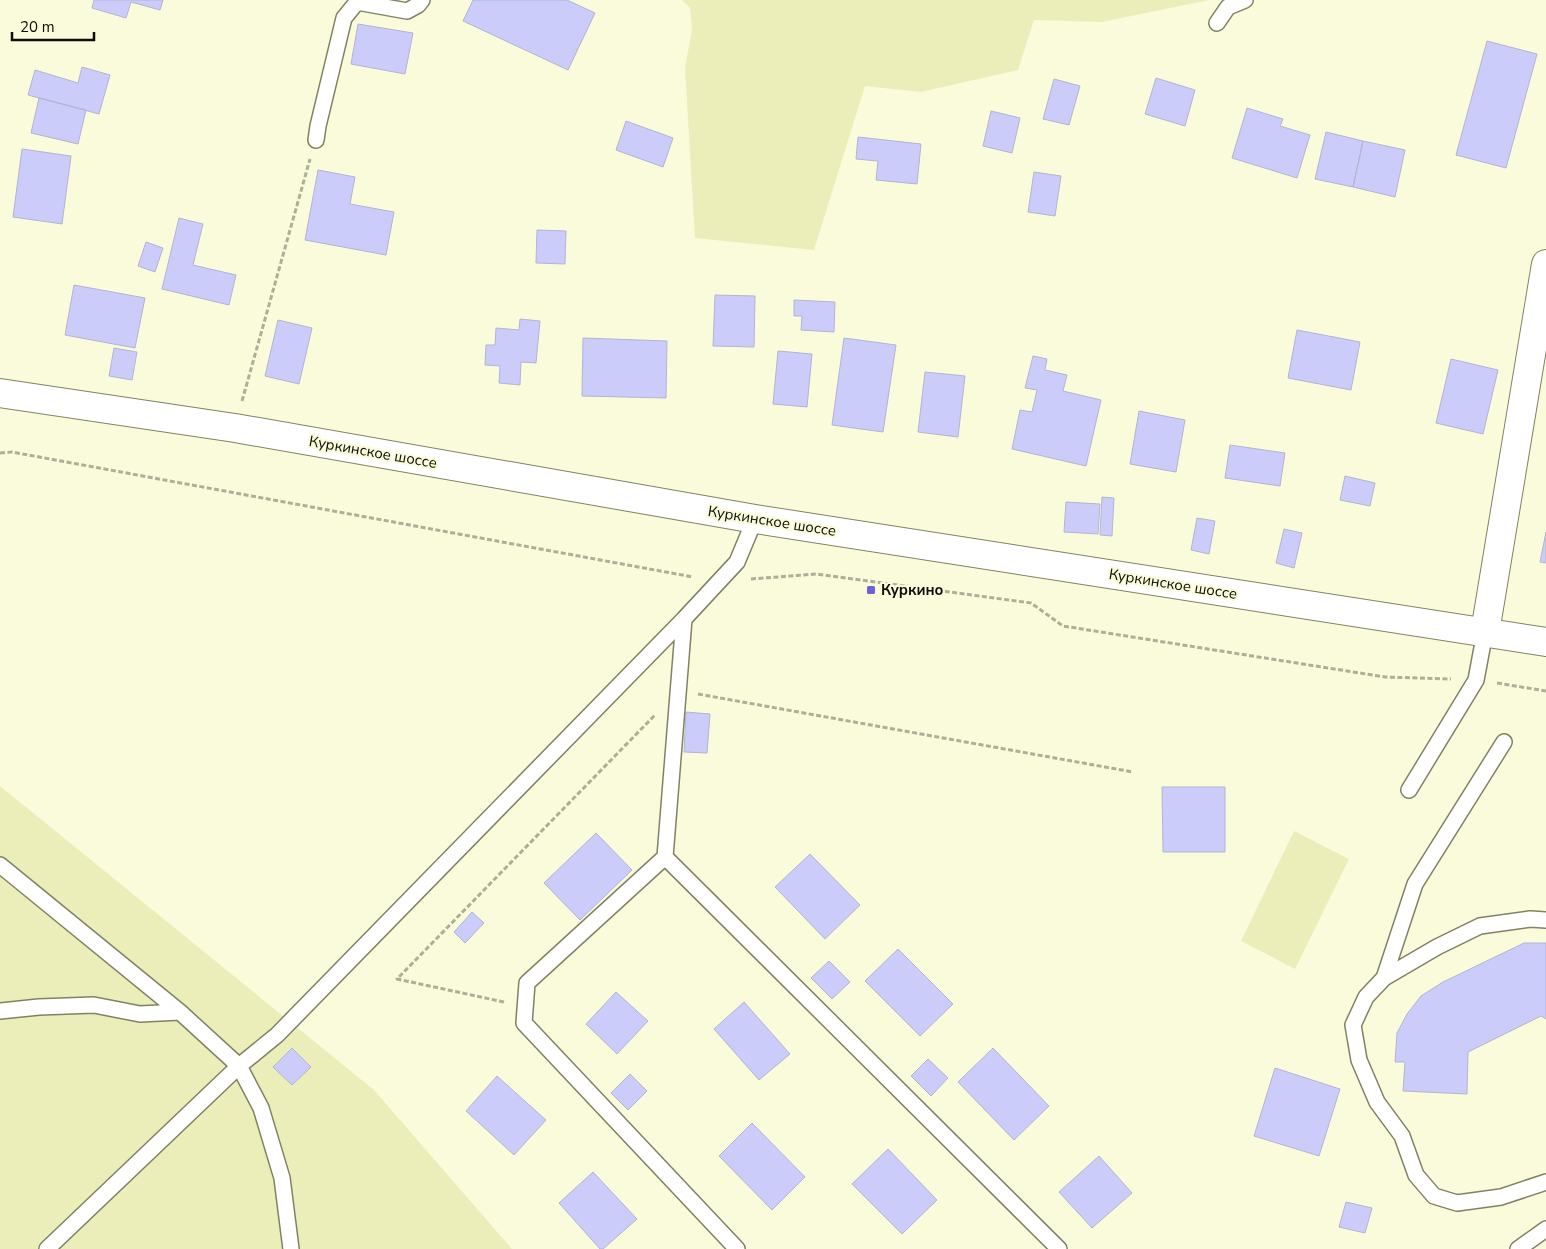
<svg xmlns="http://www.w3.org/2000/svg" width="1546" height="1249" viewBox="0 0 1546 1249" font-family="'Nunito Sans',sans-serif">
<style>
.green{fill:#eceeb9}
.building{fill:#cbccf9;stroke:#b3b4d2}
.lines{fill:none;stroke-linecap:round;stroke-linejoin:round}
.lane-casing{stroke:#818265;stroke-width:18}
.street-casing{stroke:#818265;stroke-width:30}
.secondary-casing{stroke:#818265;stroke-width:30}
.path{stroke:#adaf96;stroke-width:3;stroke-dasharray:5 2.5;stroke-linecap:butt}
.lane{stroke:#fff;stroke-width:15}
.street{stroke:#fff;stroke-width:28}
.secondary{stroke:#fff;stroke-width:28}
.poi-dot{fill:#6d61db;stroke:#f9fbdb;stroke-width:2}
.labels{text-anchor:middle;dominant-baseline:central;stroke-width:4.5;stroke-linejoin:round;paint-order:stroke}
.street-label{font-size:15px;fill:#0e0e05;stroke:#f9fbdb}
.poi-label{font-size:15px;font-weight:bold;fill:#0e0e05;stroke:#f9fbdb;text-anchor:start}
</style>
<rect width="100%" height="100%" fill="#f9fbdb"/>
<!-- green -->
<path class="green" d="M682,0h527l-107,22 -68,-2 -16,50 -97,22 -56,-6 -51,164 -119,-12 -10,-170 7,-39 -2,-21z
M0,786l374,304 138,159h-512z
M1294,831l55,28 -54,110 -54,-28z"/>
<!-- building -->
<path class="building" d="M94,0h69l-3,10 -29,-8 -5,16 -34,-10z
M473,0h94l28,13 -27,57 -105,-49z
M358,24l55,9 -8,41 -54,-10z
M1487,41l50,13 -31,114 -50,-13z
M82,67l28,8 -11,39 -71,-19 7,-25 43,13z
M1156,78l39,12 -10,36 -40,-12z
M1054,79l26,7 -11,39 -26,-6z
M39,98l47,12 -8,34 -47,-11z
M1247,108l36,11 -3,7 30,9 -13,43 -65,-20z
M991,111l29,7 -8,35 -29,-7z
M626,121l47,17 -10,29 -47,-17z
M1326,132l37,9 -10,46 -38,-8z
M858,137l63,7 -4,40 -41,-4 2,-19 -22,-2z
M1363,141l42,9 -10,47 -42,-10z
M22,149l49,7 -9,68 -49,-7z
M318,170l37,7 -5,27 44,8 -8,43 -81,-15z
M1034,172l27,4 -6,40 -27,-4z
M179,218l24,6 -10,41 43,10 -7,30 -67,-16z
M537,230l29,1 -1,33 -29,-1z
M146,242l17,6 -8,24 -17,-6z
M74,285l71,13 -10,50 -70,-13z
M715,295l40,1 -1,51 -41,-1z
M794,300l41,2 -1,30 -33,-2 1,-14h-8z
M520,319l20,2 -4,42 -15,-1 -1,23 -21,-2 1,-17 -15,-1 1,-20h9l1,-17 23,2z
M278,320l34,8 -13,56 -34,-8z
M1297,330l63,12 -9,48 -63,-12z
M583,338l84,3 -1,57 -84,-2z
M844,338l52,7 -13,87 -51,-7z
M114,348l23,4 -5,28 -23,-4z
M778,351l34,3 -5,53 -34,-3z
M1033,356l14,3 -2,11 22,5 -4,16 38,9 -15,66 -74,-17 8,-39 12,2 5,-22 -12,-2z
M1451,359l47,11 -15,64 -47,-11z
M925,372l40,4 -7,61 -40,-5z
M1139,411l46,9 -9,52 -46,-8z
M1230,445l55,8 -5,33 -55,-8z
M1345,476l30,7 -5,23 -30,-6z
M1102,497l12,1 -2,38 -12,-1z
M1066,502l34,2 -2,30 -34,-2z
M1197,518l18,3 -6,33 -18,-4z
M1284,529l18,4 -8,35 -18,-5z
M1546,532v31l-6,-1z
M686,712l24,2 -3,39 -23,-1z
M1162,787h63v65h-62z
M596,833l36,37 -52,50 -36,-37z
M810,854l50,51 -35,34 -50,-52z
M472,912l12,11 -19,20 -11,-11z
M1524,943h22v76l-5,-3 -73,36 -1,42 -64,-3 2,-29h-10l2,-29 10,-19 14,-18 22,-14z
M898,949l55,55 -33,32 -55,-55z
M829,961l21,21 -18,17 -21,-21z
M616,992l32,29 -31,33 -31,-30z
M744,1002l46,52 -31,26 -45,-51z
M292,1048l19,19 -19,18 -19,-18z
M993,1048l56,58 -35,34 -56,-58z
M928,1059l20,19 -17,18 -20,-20z
M1275,1068l65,21 -21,67 -65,-20z
M630,1074l17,17 -19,19 -17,-17z
M497,1076l49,44 -32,35 -48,-44z
M752,1123l53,54 -33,33 -53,-54z
M888,1149l49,51 -35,34 -50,-50z
M1099,1156l33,37 -40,35 -33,-36z
M593,1172l44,47 -34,30h-3l-41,-46z
M1346,1202l26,6 -7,25 -26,-6z"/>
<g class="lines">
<defs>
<path id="lane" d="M1217,23l11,-16 17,-7
M316,140l2,-14 26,-108 13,-16 50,9 11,-6 4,-5
M684,619l-19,238 -138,126 -3,40 213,226
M1409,790l67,-110 9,-48
M665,857l394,392
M0,865l180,147 59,54 22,42 21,70 9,71
M1546,920l-16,-1 -50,7 -43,21 -53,31 -18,19 -13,28 6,35 18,42 25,34 14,39 18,21 23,7 44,-6 45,-15
M1384,978l31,-94 89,-142
M0,1011l39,-4 55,-2 46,9 40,-2
M47,1249l192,-183 38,-31 407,-416 53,-57 18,-43
M1518,1249l28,-20"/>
<path id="street" d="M1485,632l61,-368"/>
<path id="secondary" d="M0,393l235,35 520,91 791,123"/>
</defs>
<!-- lane casing -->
<use href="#lane" class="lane-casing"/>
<!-- street casing -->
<use href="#street" class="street-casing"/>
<!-- secondary casing -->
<use href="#secondary" class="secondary-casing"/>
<!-- path -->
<path class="path" d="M242,401l68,-242
M0,453l12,-1 681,125
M751,579l65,-5 215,29 32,23 322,51 66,2
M1497,683l49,8
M698,694l435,78
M504,1002l-107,-23 258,-264"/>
<!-- lane -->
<use href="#lane" class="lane"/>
<!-- street -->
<use href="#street" class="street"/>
<!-- secondary -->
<use href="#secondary" class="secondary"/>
</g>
<!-- markers -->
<rect class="poi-dot" x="866" y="585" width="10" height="10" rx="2.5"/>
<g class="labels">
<!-- street labels -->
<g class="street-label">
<text transform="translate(373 452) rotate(10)">Куркинское шоссе</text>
<text transform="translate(772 521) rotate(9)">Куркинское шоссе</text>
<text transform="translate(1173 584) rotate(9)">Куркинское шоссе</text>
</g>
<!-- poi labels -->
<g class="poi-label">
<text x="881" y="590">Куркино</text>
</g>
</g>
<!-- scale -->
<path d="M12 32v8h82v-8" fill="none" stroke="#0e0e05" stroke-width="2.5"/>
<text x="20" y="32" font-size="15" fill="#0e0e05" stroke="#f9fbdb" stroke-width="4" paint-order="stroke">20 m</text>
</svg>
